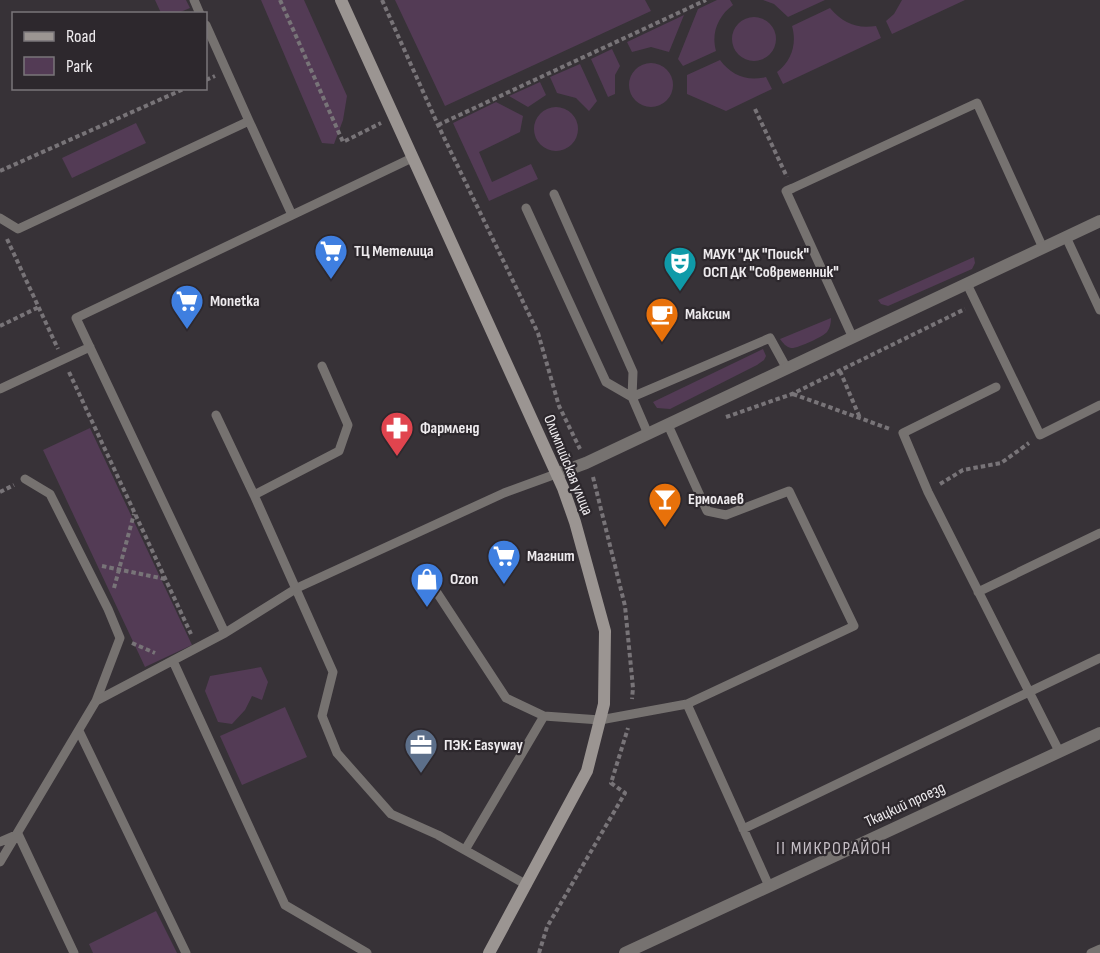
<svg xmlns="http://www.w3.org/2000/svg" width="1100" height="953" viewBox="0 0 1100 953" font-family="'Sofia Sans Condensed',sans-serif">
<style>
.green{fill:#533b55}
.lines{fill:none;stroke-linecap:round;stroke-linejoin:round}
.path{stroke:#787478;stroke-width:4;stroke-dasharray:4.5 3;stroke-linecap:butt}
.lane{stroke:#767270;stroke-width:9}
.street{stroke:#767270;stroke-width:12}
.secondary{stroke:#9b9592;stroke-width:12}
.labels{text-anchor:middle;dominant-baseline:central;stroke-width:4.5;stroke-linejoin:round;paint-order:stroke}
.poi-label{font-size:16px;font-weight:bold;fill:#eeebee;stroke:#2d282d;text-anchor:start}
.street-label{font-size:16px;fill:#eeebee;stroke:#2d282d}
.neighbourhood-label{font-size:18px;letter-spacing:1.5px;fill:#c6bfc6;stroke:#2d282d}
</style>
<rect width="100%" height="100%" fill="#373237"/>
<!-- green -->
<path class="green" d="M155,0h31l4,8 -12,5h-17z
M261,0h43l43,96 -4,24 -9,24 -12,-1z
M395,0h250l6,11 -206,95z
M717,0h13l3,5c-15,11 -22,28 -17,46l-33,15 -5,-7 20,-50z
M763,0h62l-37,17 -14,-13z
M902,0h63l-73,34 -6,-13 8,-7z
M830,8c13,15 26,21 46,18l5,12 -98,46 -6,-12c15,-11 20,-29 15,-46z
M684,15l-15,37 -18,-5 -19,5 -5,-10z
M732 39a22 22 0 1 1 44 0a22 22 0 1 1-44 0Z
M612,49l8,17 -5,9v19l-7,3 -17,-38z
M720,60c11,15 27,22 46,17l6,12 -46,22 -39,-17v-19z
M629 85a22 22 0 1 1 44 0a22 22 0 1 1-44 0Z
M580,64l17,37 -8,10 -13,-13 -19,-5 -7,-16z
M540,82l6,13 -18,12 -19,-11z
M496,102l27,14 -3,16 -41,20 13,30 39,-18 7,15 -49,22 -36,-78z
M534 129a22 22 0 1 1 44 0a22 22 0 1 1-44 0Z
M136,123l10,20 -74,35 -10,-20z
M974,257l1,6 -3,6 -84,37 -7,-2 -3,-4z
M831,318c0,5 -1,10 -4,14 -3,4 -30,17 -36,16 -5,-1 -8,-5 -11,-9z
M763,349l3,7 -2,4 -7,5 -87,44 -13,-1 -4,-6z
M90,428l102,217 -47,22 -102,-217z
M261,667l7,15 -6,18 -10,-4 -7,14 -13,14 -14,-2 -13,-31 5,-15z
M285,707l22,50 -65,28 -22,-49z
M156,911l21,42h-84l-4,-9z"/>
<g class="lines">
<!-- path -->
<path class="path" d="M280,0l63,142 38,-19
M382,0l56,125 100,208 21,73 21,43
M206,80l9,-4
M755,109l32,68
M438,125l268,-125
M0,171l186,-83
M7,239l51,110
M0,326l39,-19
M840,371l20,47
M69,372l122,262
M793,394l97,35
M726,417l66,-23 173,-85
M593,477l32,129 8,82 -1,11
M940,484l23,-14 38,-7 28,-20
M0,492l14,-7
M102,566l63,13
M114,588l20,-74
M132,643l23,10
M539,953l8,-26 78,-134 -14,-10 17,-55"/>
<!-- lane -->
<path class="lane" d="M194,0l6,14
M206,25l43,96
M526,208l80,174 26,15 1,-25 -79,-178
M0,218l18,11 231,-108 43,94
M1066,237l34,73
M967,284l73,151 60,-30
M853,338l-67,-147 7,-3 184,-85 66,145
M322,366l26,59 -9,26 -85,44 79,177 -11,44 15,37 54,61 47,21 89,50
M996,387l-93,46 25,59 131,259
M0,389l90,-42
M216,415l38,80
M648,434l-16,-37 138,-59 17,31
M25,479l25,15 58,115 12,29 -24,63
M430,582l76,116 38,18 56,4 87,-16 167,-78 -65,-135 -63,24 -19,-4 -39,-86
M978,592l122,-59
M225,633l-149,-315 336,-160
M173,661l112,244 82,48
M687,704l82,182
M79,731l107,222
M743,829l357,-171
M0,842l18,-8 56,119
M465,850l79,-134
M0,862l96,-161 129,-68 72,-45 207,-95 52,-19
M1091,953l9,-4"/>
<!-- street -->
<path class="street" d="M556,474l30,-11 514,-242
M625,953l475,-220"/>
<!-- secondary -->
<path class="secondary" d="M341,0l222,488 12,34 30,109 -1,73 -17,67 -98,182"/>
</g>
<!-- icons -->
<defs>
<symbol id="supermarket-pin" viewBox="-11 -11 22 30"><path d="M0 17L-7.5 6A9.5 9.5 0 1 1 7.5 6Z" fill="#3f7fe0" stroke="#2d282d"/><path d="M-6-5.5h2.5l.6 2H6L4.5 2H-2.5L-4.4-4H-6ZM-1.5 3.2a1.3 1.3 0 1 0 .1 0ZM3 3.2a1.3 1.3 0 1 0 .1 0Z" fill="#fff"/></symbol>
<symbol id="theatre-pin" viewBox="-11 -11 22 30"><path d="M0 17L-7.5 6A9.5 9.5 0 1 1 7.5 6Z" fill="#0f9aa8" stroke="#2d282d"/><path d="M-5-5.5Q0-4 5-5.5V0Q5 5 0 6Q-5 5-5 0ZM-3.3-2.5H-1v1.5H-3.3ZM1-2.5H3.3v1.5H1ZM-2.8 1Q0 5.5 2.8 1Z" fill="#fff"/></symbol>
<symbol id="cafe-pin" viewBox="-11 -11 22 30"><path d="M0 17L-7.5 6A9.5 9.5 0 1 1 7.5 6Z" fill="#e8710a" stroke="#2d282d"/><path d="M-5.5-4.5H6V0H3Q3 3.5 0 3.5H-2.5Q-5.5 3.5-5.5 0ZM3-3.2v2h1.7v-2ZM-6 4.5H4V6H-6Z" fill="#fff"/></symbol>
<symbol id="pharmacy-pin" viewBox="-11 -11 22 30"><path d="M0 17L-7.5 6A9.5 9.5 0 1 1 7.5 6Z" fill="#e0444e" stroke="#2d282d"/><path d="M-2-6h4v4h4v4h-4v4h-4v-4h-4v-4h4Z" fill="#fff"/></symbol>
<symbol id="bar-pin" viewBox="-11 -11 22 30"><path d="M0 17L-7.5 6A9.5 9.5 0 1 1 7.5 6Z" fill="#e8710a" stroke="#2d282d"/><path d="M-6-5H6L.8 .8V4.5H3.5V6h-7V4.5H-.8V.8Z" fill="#fff"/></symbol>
<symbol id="shop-pin" viewBox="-11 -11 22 30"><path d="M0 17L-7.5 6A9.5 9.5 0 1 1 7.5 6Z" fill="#3f7fe0" stroke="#2d282d"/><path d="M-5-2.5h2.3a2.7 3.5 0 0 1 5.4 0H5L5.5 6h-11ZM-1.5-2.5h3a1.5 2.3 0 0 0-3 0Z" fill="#fff"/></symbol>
<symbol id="office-pin" viewBox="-11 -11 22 30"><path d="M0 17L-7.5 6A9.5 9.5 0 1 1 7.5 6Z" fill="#5c6f8a" stroke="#2d282d"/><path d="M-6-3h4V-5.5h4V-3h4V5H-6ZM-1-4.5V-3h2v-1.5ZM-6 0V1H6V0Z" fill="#fff"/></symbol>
</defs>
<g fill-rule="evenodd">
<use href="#supermarket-pin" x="312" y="232" width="38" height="52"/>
<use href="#theatre-pin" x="661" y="244" width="38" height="52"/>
<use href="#supermarket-pin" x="168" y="282" width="38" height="52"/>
<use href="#cafe-pin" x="643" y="295" width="38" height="52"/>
<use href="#pharmacy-pin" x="378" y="409" width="38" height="52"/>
<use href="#bar-pin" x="646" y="480" width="38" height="52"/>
<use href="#supermarket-pin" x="485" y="537" width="38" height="52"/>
<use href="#shop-pin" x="408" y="560" width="38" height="52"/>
<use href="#office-pin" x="402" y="726" width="38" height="52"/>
</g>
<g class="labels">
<!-- poi labels -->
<g class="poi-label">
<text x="354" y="251">ТЦ Метелица</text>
<text x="703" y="254">МАУК "ДК "Поиск"<tspan x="703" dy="18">ОСП ДК "Современник"</tspan></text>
<text x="210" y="301">Monetka</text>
<text x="685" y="314">Максим</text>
<text x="420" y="428">Фармленд</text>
<text x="688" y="499">Ермолаев</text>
<text x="527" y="556">Магнит</text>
<text x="450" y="579">Ozon</text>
<text x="444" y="745">ПЭК: Easyway</text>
</g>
<!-- street labels -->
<g class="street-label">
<text transform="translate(568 465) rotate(68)">Олимпийская улица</text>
<text transform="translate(905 805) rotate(-25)">Ткацкий проезд</text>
</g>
<!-- neighbourhood labels -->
<g class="neighbourhood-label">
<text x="834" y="848">II МИКРОРАЙОН</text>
</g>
</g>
<!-- legend -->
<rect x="12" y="12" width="195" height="78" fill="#2d282d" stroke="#7a767a" stroke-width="1.5"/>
<rect x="24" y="32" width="30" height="9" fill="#9b9592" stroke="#7a767a" stroke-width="1.5"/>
<text x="66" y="42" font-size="18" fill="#eeebee">Road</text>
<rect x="24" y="57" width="30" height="18" fill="#533b55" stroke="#7a767a" stroke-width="1.5"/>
<text x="66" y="72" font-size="18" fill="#eeebee">Park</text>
</svg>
